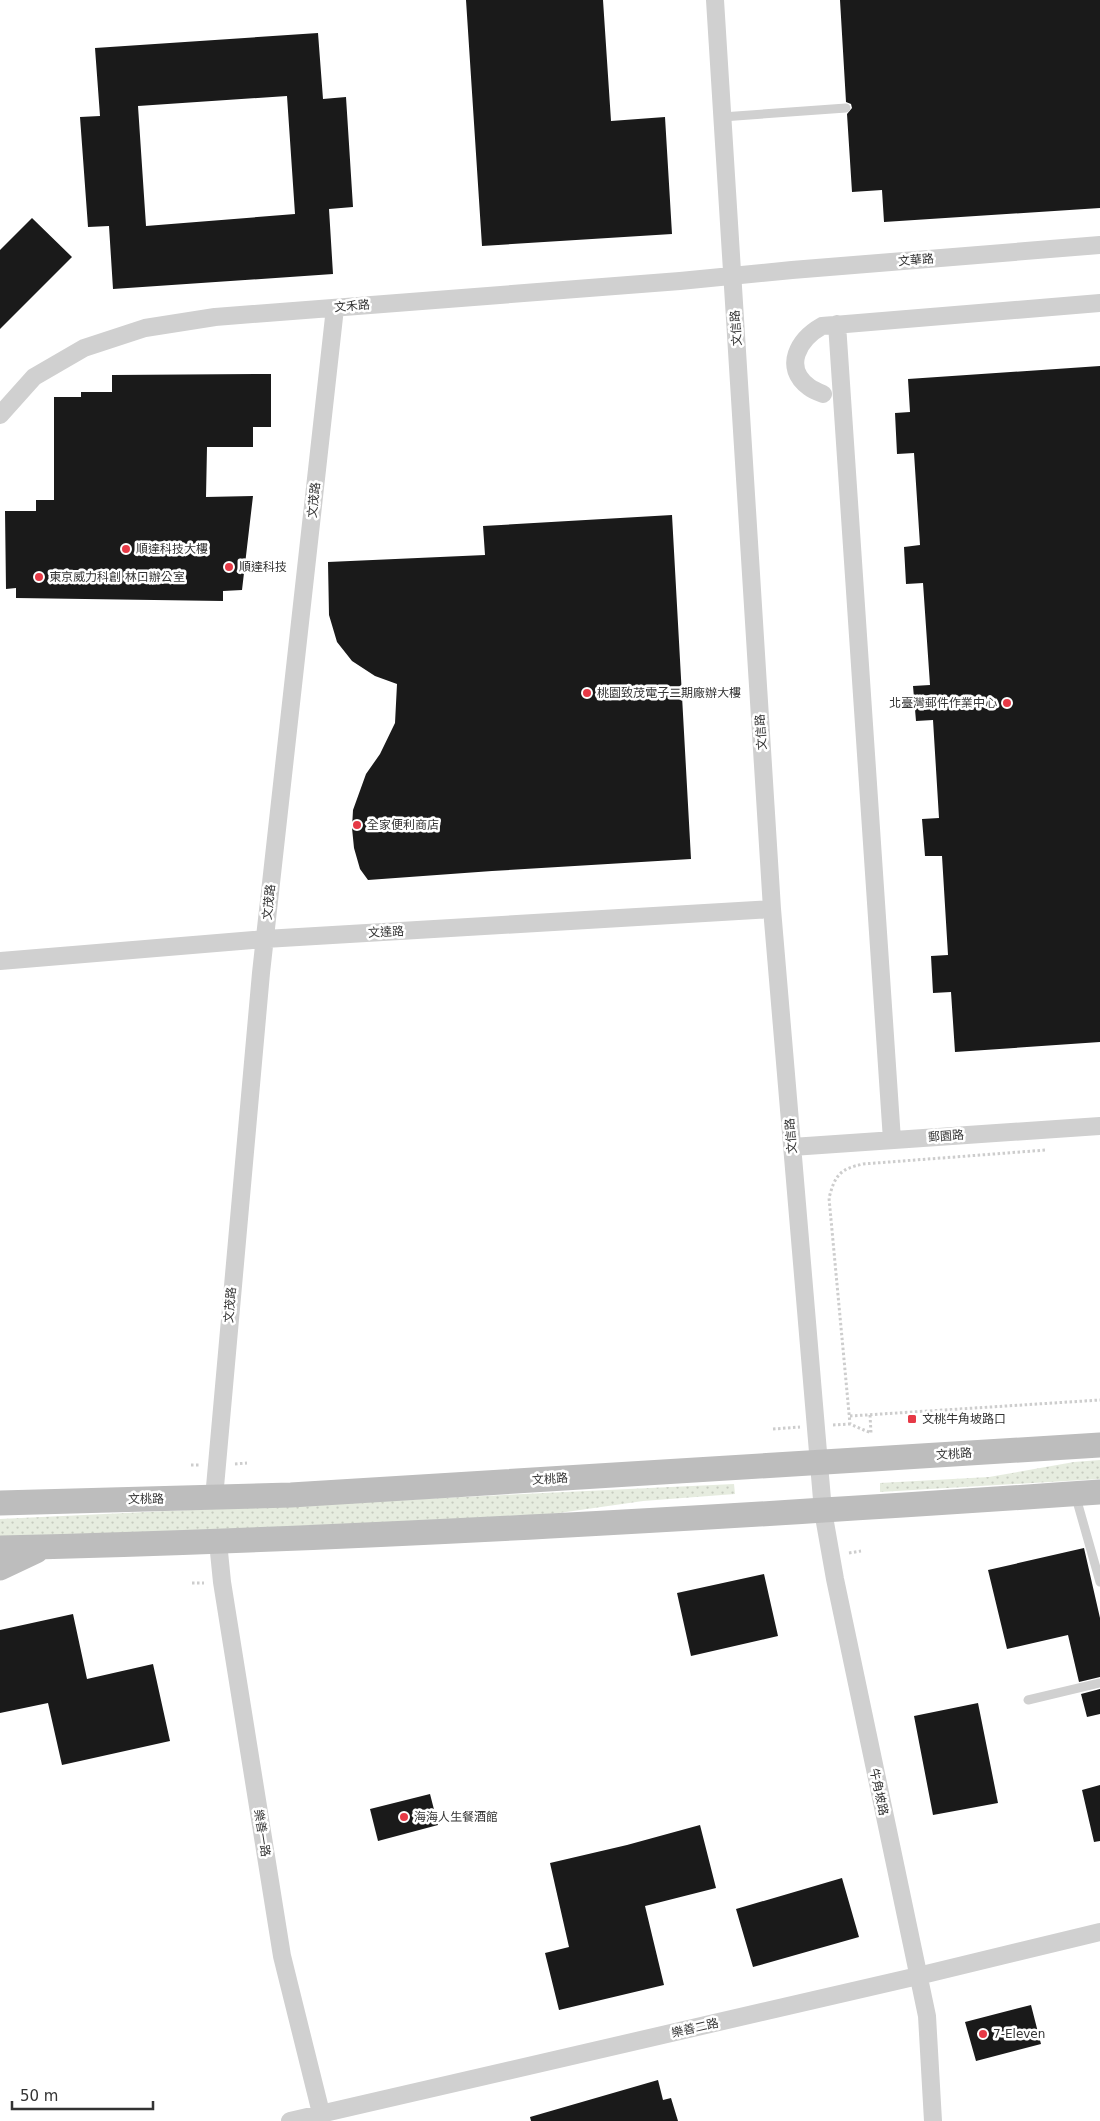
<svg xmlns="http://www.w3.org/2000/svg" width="1100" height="2121" viewBox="0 0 1100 2121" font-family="'DejaVu Sans','Noto Sans TC',sans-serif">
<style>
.grass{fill:url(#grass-dots)}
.building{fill:#1a1a1a;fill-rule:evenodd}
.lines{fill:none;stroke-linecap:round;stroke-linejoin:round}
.path{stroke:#cdcdcd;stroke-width:3;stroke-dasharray:2.5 2.5;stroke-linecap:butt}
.lane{stroke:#d0d0d0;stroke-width:9}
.street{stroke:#d0d0d0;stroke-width:18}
.secondary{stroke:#bdbdbd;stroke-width:25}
.poi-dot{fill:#e63946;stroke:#fff;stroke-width:2}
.labels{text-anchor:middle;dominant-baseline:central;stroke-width:5;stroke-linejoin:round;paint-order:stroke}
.street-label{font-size:12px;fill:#333;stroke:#fff}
.poi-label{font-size:12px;fill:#333;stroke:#fff;text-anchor:start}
</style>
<defs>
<pattern id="grass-dots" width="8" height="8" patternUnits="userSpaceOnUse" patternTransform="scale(1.25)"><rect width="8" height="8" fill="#e6ecdf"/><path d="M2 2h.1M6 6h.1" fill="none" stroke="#c6cbc0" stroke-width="1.8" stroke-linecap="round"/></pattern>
</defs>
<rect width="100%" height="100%" fill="#fff"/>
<!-- grass -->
<path class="grass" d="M1100,1460v19l-220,13v-9l109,-6 85,-15z
M734,1484l1,10 -92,7 -91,13 -191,14 -361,10v-19z"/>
<!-- building -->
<path class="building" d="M466,0h137l8,121 54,-4 7,117 -190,12z
M840,0h260v208l-216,14 -2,-32 -30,2 -5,-78 5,-6 -1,-4 -5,-2z
M318,33l5,66 23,-2 7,110 -24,2 4,65 -220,15 -4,-63 -21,1 -8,-110 20,-1 -5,-68zM287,96l8,118 -149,12 -8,-120z
M32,218l40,39 -72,72v-79z
M1100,366v676l-145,10 -4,-60 -18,1 -2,-37 17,-1 -6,-99h-17l-3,-37 17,-1 -6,-98 -17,1 -3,-35 17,-1 -7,-102 -17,1 -2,-37 16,-2 -6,-92 -17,1 -2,-41 15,-1 -2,-33z
M271,374v53h-18v20h-46l-1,50 47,-1 -11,94 -19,1v10l-207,-3v-10l-10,1 -1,-78h31v-11h18v-103h27v-5h31v-17z
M672,515l19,344 -199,12 -124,9 -8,-11 -6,-21 -2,-20 1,-18 13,-36 14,-20 15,-31 2,-39 -22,-8 -23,-15 -15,-19 -8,-27 -1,-53 157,-7 -2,-29z
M1084,1548l16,70v59l-21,5 -11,-47 -61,14 -19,-79z
M764,1574l14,62 -87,20 -14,-63z
M73,1614l14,65 66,-15 17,77 -108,24 -14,-62 -48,10v-83z
M1100,1689v25l-13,3 -6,-23z
M978,1703l20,100 -65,12 -19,-99z
M1100,1785v56l-6,1 -12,-52z
M430,1794l8,31 -60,16 -8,-32z
M700,1825l16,63 -71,18 19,79 -105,25 -14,-57 24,-6 -19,-84 77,-18z
M842,1878l17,59 -106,30 -17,-58z
M1031,2005l10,39 -65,17 -11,-39z
M658,2080l5,20 8,-2 7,23h-147l-1,-4z"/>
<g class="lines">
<!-- path -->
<path class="path" d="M870,1415l1,18 -21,-9 -21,-226c6,-23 11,-29 34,-34l183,-14
M850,1416l250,-16
M833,1425l17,-1
M773,1429l27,-2
M235,1464l12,-1
M191,1465h8
M849,1553l12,-2
M192,1583h12"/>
<!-- lane -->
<path class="lane" d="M722,117l124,-9
M1075,1494l25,88
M1028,1700l72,-17"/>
<!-- street -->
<path class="street" d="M715,0l57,909 51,602 12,68 92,437 6,105
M837,324l55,816
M823,394c-5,-2 -10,-4 -14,-7 -27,-20 -10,-48 13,-61l278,-23
M0,415l34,-38 50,-29 61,-20 70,-11 465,-36 112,-11 308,-25
M0,961l265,-22 507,-30
M792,1147l308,-21
M214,1498l47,-525 74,-665
M218,1542l4,40 60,374 41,165
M290,2121l628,-145 182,-44"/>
<!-- secondary -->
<path class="secondary" d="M0,1503l291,-8 809,-50
M0,1548c367,-9 734,-31 1100,-56
M0,1568l36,-17"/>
</g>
<!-- markers -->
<g class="poi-dot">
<circle cx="126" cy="549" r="5"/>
<circle cx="229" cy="567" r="5"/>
<circle cx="39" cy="577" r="5"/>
<circle cx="587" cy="693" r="5"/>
<circle cx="1007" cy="703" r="5"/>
<circle cx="357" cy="825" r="5"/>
<rect x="907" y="1414" width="10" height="10" rx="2.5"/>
<circle cx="404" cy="1817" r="5"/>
<circle cx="983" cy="2034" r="5"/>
</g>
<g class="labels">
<!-- street labels -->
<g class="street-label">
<text transform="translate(916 260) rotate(-5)">文華路</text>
<text transform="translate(352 306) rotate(-5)">文禾路</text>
<text transform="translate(736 328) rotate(-94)">文信路</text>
<text transform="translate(314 500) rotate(-84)">文茂路</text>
<text transform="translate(761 732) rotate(-94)">文信路</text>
<text transform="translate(269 902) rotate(-84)">文茂路</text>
<text transform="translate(386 932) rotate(-3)">文達路</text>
<text transform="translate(791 1136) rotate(-95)">文信路</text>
<text transform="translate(946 1136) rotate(-4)">郵園路</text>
<text transform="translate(230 1305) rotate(-85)">文茂路</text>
<text transform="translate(954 1454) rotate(-4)">文桃路</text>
<text transform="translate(550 1479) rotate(-4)">文桃路</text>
<text transform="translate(146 1499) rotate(-1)">文桃路</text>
<text transform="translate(879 1792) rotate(78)">牛角坡路</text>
<text transform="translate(262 1833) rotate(81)">樂善一路</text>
<text transform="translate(695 2028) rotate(-13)">樂善二路</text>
</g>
<!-- poi labels -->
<g class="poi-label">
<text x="136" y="549">順達科技大樓</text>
<text x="239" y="567">順達科技</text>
<text x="49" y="577">東京威力科創 林口辦公室</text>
<text x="597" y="693">桃園致茂電子二期廠辦大樓</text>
<text x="997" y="703" text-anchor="end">北臺灣郵件作業中心</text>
<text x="367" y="825">全家便利商店</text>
<text x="922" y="1419">文桃牛角坡路口</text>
<text x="414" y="1817">海海人生餐酒館</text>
<text x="993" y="2034">7-Eleven</text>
</g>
</g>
<!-- scale -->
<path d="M12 2101v8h141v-8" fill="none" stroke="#333333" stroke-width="2.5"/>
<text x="20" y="2101" font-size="15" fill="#333333" stroke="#ffffff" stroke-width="4" paint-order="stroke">50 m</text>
</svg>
